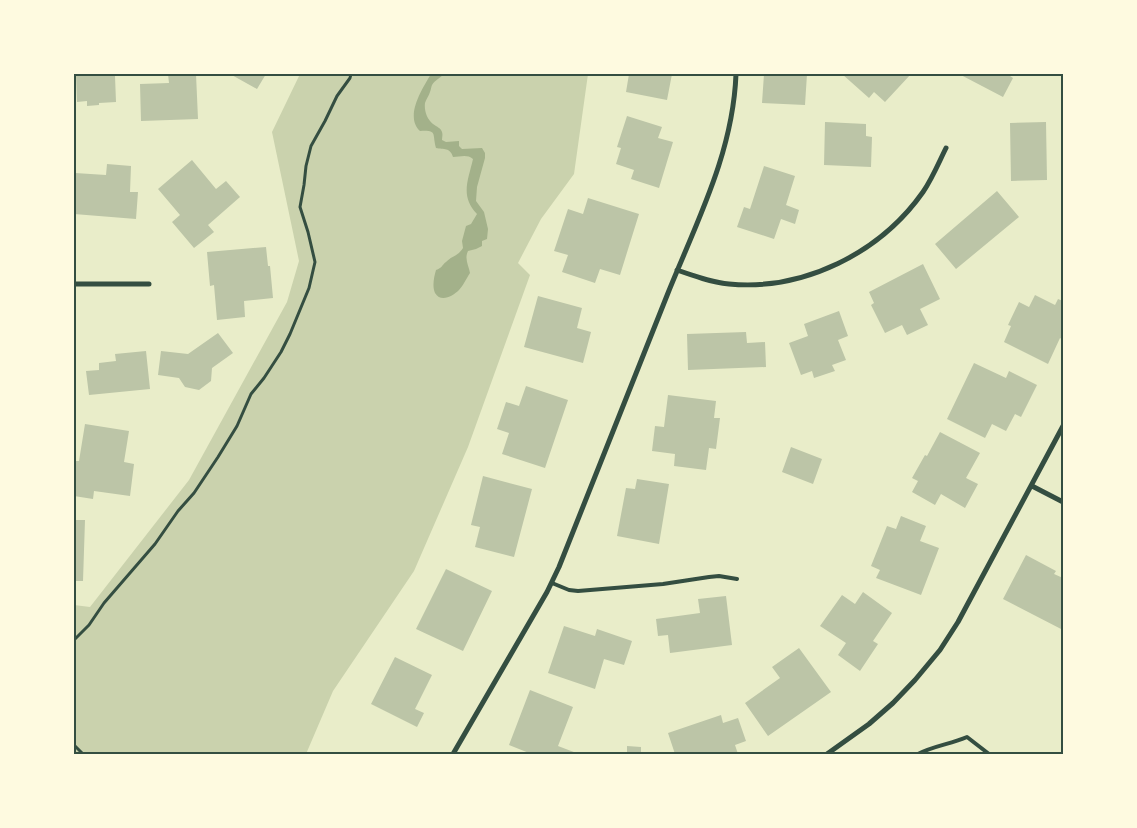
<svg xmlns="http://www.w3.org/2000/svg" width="1137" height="828" viewBox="0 0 1137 828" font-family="'Roboto Serif',serif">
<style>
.green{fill:#cad2ad}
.water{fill:#a3b18a}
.building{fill:#bcc5a7}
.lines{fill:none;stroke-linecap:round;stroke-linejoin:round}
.path{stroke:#344e41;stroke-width:3}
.service{stroke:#344e41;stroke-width:4}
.minor{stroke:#344e41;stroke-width:5}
.neatline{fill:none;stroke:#344e41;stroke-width:2}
</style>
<rect width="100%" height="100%" fill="#e9edc9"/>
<!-- green -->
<path class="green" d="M300,74h288l-14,100 -33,45 -23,44 12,12 -62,172 -54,124 -81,120 -27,63h-232v-149l16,2 99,-127 98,-178 12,-41 -27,-129z"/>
<!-- water -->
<path class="water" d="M431,74h13c-4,4 -9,6 -12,11 -1,2 -1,5 -2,7 -1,4 -4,7 -5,11 -1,8 2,16 8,21 4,3 8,4 9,8 1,3 0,5 0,8l4,2 13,-1v5l3,3 20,-1 3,5v5l-8,29 -1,14 8,11 4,17 -1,10 -5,2v5l-6,3 -8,2c-4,8 1,15 2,22 -4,6 -7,13 -11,17 -6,6 -18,13 -24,3 -3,-7 -1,-16 1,-23 6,-2 6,-5 10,-8 7,-7 11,-5 17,-14l-1,-7 4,-15 5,-2 6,-10c-17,-18 -9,-33 -4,-55 -6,-5 -13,-2 -20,-2 -3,-10 -9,-7 -17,-9 -4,-14 2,-18 -16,-17 -16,-15 3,-43 11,-57z"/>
<!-- building -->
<path class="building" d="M76,74h48v2h-9l1,26 -17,1v2l-12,1v-5l-10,1z
M168,74h28l2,45 -57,2 -1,-37 29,-1z
M230,74h36l-9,15z
M629,74h43l-5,26 -41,-8z
M764,74h43l-2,31 -43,-2z
M842,74h69l-26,28 -11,-10 -5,6z
M959,74h48l6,4 -10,19z
M627,116l35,11 -4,11 15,4 -14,46 -28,-9 3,-9 -18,-6 5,-16 -4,-1z
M825,122l41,2v12l6,1 -1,30 -47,-2z
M1046,122l1,58 -36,1 -1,-58z
M192,160l24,29 10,-8 14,16 -32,28 6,7 -20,16 -22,-26 8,-7 -22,-26z
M107,164l24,2 -1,26h8l-2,27 -62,-5 1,-41 31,2z
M764,166l31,10 -9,29 13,5 -4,14 -14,-5 -7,20 -37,-12 7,-20 6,2z
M997,191l22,26 -63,52 -21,-25z
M588,198l51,16 -19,61 -20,-6 -5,14 -33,-11 6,-17 -14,-4 14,-42 15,5z
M266,247l2,19h2l3,32 -29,3 1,16 -28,3 -3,-35 -4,1 -3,-34z
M923,264l17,35 -20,10 8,16 -21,10 -5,-10 -17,8 -14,-28 3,-2 -5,-11z
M1035,295l20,10 3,-6 5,2v39l-3,-2 -12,26 -44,-22 7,-16 -3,-1 11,-23 10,5z
M538,296l44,12 -5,20 14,4 -8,31 -59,-16z
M839,311l9,25 -10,4 8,20 -14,5 3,6 -21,7 -2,-7 -11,4 -12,-32 19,-7 -4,-12z
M746,332l1,11 18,-1 1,25 -78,3 -1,-36z
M218,333l15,20 -21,15 -1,13 -12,9 -14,-3 -6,-9 -21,-3 3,-24 27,3z
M146,351l4,38 -61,6 -3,-24 13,-1v-7l17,-2 -1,-7z
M974,363l32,15 3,-7 28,14 -16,32 -6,-3 -9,17 -14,-7 -7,14 -38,-19z
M526,386l42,14 -23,68 -43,-14 7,-21 -12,-4 9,-27 13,4z
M668,395l48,6 -2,17h6l-4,31 -7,-1 -3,22 -32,-4 1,-12 -23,-3 3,-25 9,1z
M85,424l44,7 -5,31 10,2 -4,32 -36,-5 -1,8 -19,-3v-35h5z
M940,432l40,21 -14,25 12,6 -13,24 -24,-14 -6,11 -23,-13 6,-11 -6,-3 13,-23 2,1z
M791,447l31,12 -9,25 -31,-12z
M483,476l49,13 -18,68 -39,-10 5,-20 -9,-2z
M637,479l32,5 -10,60 -42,-8 9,-48 9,1z
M901,516l25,10 -6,15 19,7 -18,47 -45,-17 4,-8 -9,-4 16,-40 9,3z
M74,520h11l-2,61h-9z
M1026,555l30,16 -2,3 9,4v52l-60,-31z
M446,569l46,22 -29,60 -47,-22z
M863,592l29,21 -19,28 5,3 -18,27 -22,-16 8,-12 -26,-17 22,-31 13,9z
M726,596l6,49 -62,8 -2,-18 -10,1 -2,-17 44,-6 -2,-14z
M564,626l31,10 2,-7 35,12 -8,24 -20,-6 -9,30 -47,-16z
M799,648l32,44 -63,44 -23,-33 35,-25 -8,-11z
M395,657l37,18 -17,34 9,4 -7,14 -46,-23z
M530,690l43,17 -15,39 21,8h-51l1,-1 -20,-8z
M721,715l2,8 15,-5 8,23 -11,4 3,9h-63l-7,-21z
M627,746l14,1v7h-14z"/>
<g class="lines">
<!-- path -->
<path class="path" d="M74,640l15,-15 15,-22 51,-59 23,-33 16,-18 24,-36 19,-31 14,-32 13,-16 17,-26 9,-18 19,-46 6,-26 -7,-30 -8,-25 4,-22 2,-19 5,-20 14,-25 12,-25 13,-18 1,-4
M74,745l9,9"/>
<!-- service -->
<path class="service" d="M552,583l17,7 9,1 85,-7 46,-7 10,-1 18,3
M918,754c15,-8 33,-10 49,-17l22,17"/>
<!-- minor -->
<path class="minor" d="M677,270c17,6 34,12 52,14 75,7 151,-31 194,-92 9,-13 16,-30 23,-44
M74,284h75
M1032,486l31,16
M453,754l94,-162 12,-25c36,-91 73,-183 109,-274 29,-72 65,-140 68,-219
M827,754l42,-30 24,-21 22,-23 25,-30 18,-28 105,-196"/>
</g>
<!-- border -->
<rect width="1137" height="828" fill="none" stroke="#fefae0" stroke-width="150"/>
<rect x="75" y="75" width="987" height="678" class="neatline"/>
</svg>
